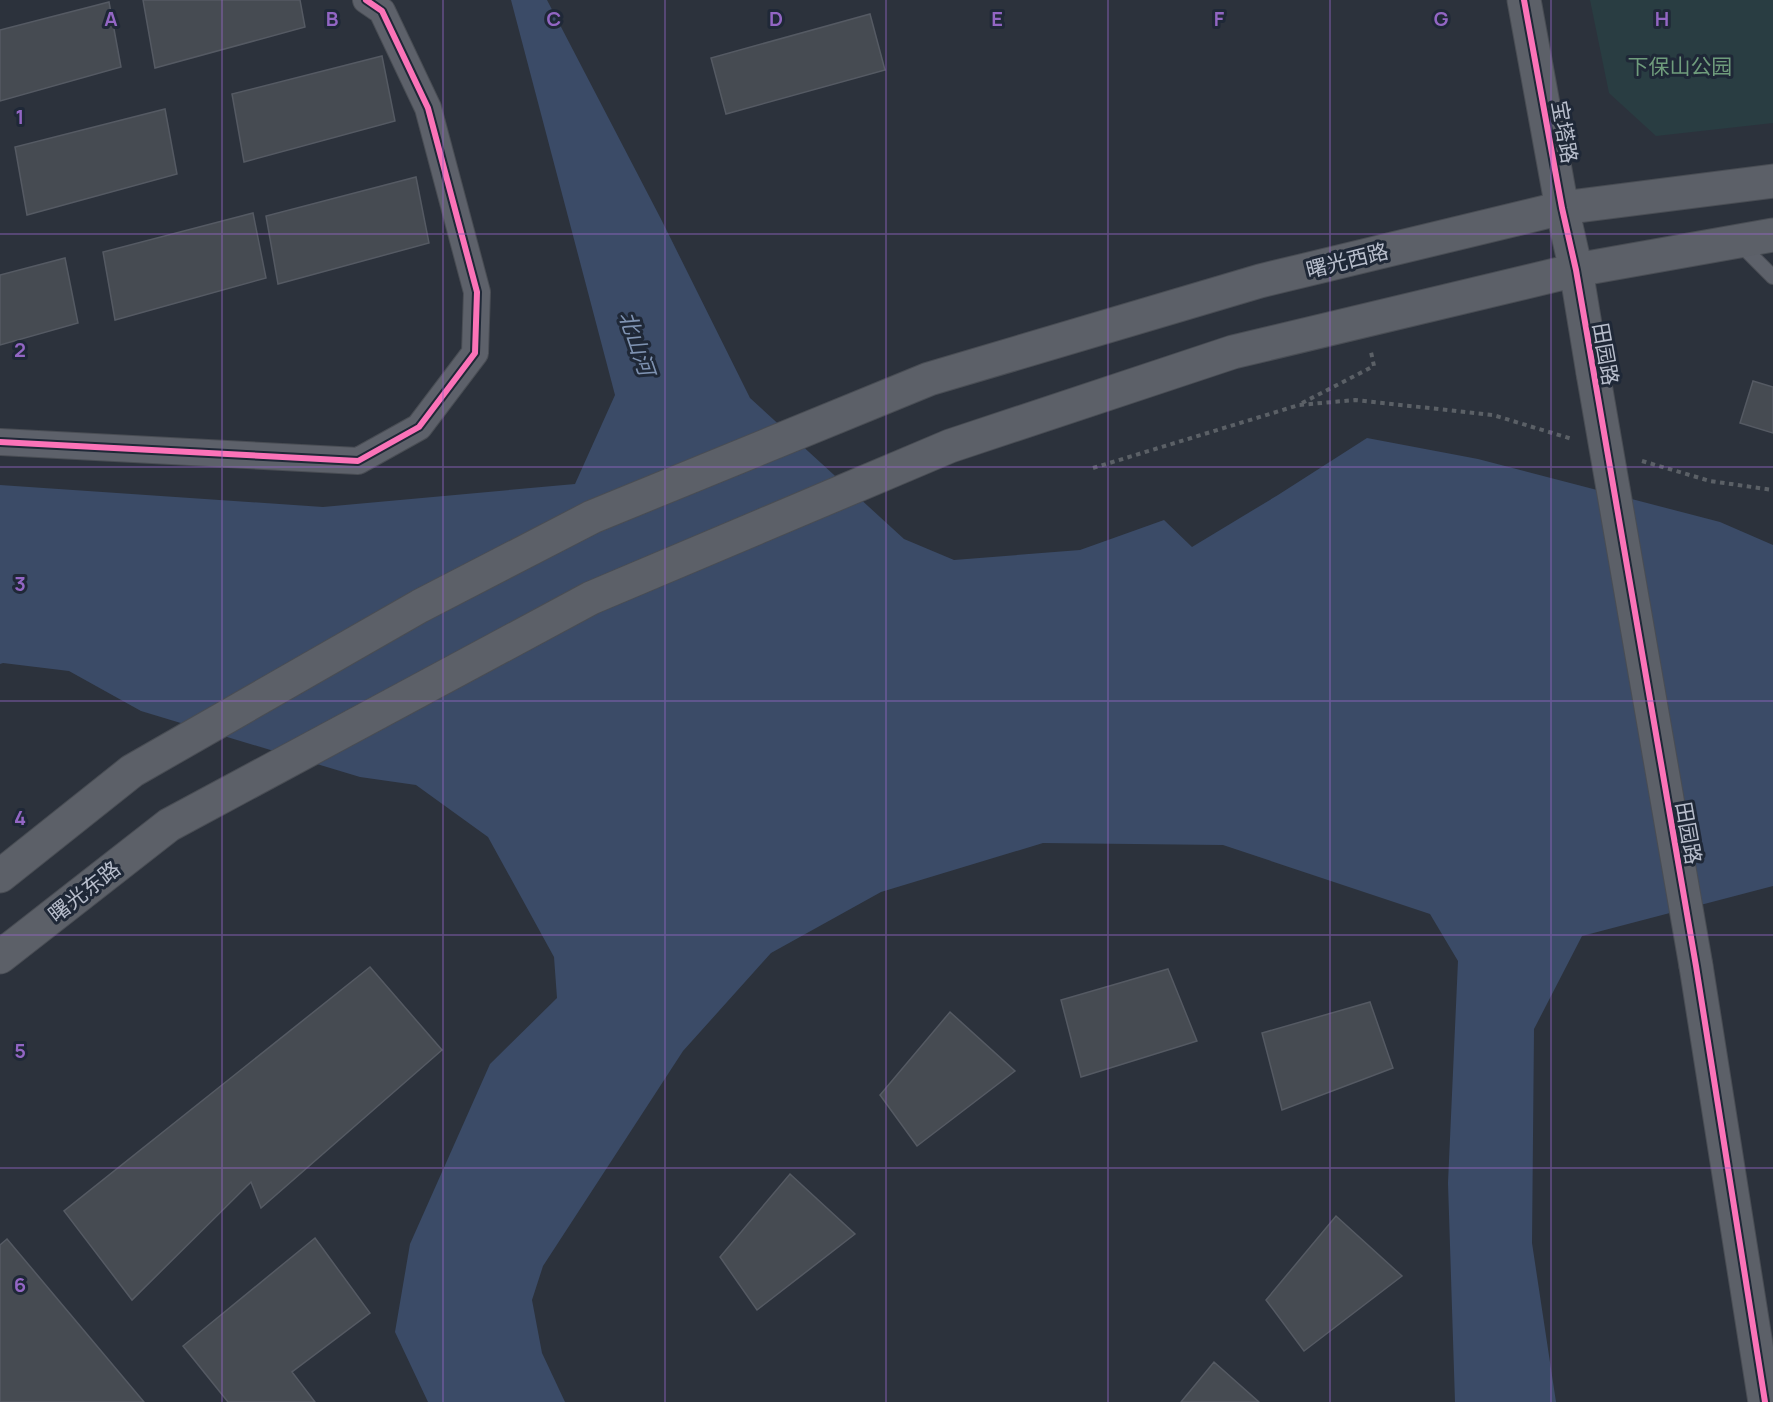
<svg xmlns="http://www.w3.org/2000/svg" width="1773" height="1402" viewBox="0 0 1773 1402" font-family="Manrope,'Noto Sans SC',sans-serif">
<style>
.green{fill:#293d42}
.water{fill:#3b4b67}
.building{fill:#464b52;stroke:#555a63;stroke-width:1.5}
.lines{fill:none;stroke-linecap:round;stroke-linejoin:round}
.lane-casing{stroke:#494d54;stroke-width:16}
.street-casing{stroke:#494d54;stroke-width:28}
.secondary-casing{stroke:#494d54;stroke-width:35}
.path{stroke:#5b6066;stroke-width:4;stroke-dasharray:4.5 4.5;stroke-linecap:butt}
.lane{stroke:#5d616a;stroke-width:14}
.street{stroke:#5d616a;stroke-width:26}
.secondary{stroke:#5c6068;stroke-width:33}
.secondary-bridge-casing{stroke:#494d54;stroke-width:35;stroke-linecap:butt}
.secondary-bridge{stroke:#5c6068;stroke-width:33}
.cycleway-casing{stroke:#1f2837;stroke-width:10}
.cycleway{stroke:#fb73b8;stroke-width:6}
.grid{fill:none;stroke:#9366c4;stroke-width:1.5;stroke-opacity:0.55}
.labels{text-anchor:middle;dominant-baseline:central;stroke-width:6;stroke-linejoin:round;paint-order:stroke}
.park-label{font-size:21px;fill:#6f9c7c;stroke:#1f2837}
.street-label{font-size:21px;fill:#b8becc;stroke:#1f2837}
.water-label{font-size:22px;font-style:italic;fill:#7f93b2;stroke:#1f2837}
.grid-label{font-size:20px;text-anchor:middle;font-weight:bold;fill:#9366c4;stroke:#1f2837;stroke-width:6;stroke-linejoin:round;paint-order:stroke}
</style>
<rect width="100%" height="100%" fill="#2c323c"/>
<!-- green -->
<path class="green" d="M1590,0h183v123l-117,13 -47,-43z"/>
<!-- water -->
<path class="water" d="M511,0h36l115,221 88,177 154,141 50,21 126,-10 84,-30 28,27 86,-52 89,-57 111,21 242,63 53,23v341l-191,50 -48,93 -2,214 24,159h-101l-7,-219 10,-222 -28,-47 -207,-69 -180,-2 -162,49 -110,61 -88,98 -140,215 -11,34 10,53 23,49h-137l-33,-70 15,-88 80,-180 67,-66 -3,-41 -66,-120 -72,-52 -56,-8 -219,-66 -72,-40 -66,-8 -3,1v-179l323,22 252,-23 40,-89z"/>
<!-- building -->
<path class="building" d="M143,0h157l5,27 -150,41z
M109,2l12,65 -121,34v-71z
M870,14l15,56 -159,44 -15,-56z
M382,56l13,65 -151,41 -12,-68z
M165,109l12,65 -150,41 -12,-68z
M416,177l13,66 -151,41 -12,-68z
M253,213l13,65 -151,42 -12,-68z
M65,258l13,65 -78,22v-70z
M1753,381l20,6v46l-33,-10z
M370,967l72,83 -181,158 -10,-26 -119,118 -68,-89z
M1168,969l29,72 -116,36 -20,-77z
M1370,1002l23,66 -111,42 -20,-77z
M950,1012l65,59 -98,75 -37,-51z
M790,1174l65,60 -98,76 -37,-53z
M1336,1216l66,60 -98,75 -38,-51z
M315,1238l55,75 -78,59 23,30h-87l-45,-56z
M7,1239l137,163h-144v-157z
M1214,1362l45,40h-78z"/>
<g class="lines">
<defs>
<path id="lane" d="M1739,243l34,34"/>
<path id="street" d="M0,442l358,19 61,-34 56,-74 2,-61 -49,-184 -46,-97 -16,-11"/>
<path id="secondary" d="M1524,0l38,208 14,62 17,103
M0,876l132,-105 288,-165 172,-89 337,-138 331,-98 302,-73 211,-27
M0,957l169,-132 422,-227 359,-152 283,-94 343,-82 197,-35
M1696,966l69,436"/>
</defs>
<!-- lane casing -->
<use href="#lane" class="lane-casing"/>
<!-- street casing -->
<use href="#street" class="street-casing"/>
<!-- secondary casing -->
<use href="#secondary" class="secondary-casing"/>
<!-- path -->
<path class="path" d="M1302,403l72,-37 -3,-14
M1642,461l68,20 63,9
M1093,468l206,-63 56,-5 138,15 79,24"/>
<!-- lane -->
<use href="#lane" class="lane"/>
<!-- street -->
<use href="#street" class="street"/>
<!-- secondary -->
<use href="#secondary" class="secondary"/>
<defs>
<path id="secondary-bridge" d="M1593,373l103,593"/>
</defs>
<!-- secondary-bridge casing -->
<use href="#secondary-bridge" class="secondary-bridge-casing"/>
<!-- secondary-bridge -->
<use href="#secondary-bridge" class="secondary-bridge"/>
<defs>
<path id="cycleway" d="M1524,0l38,208 14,62 120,696 69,436
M0,442l358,19 61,-34 56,-74 2,-61 -49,-184 -46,-97 -16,-11"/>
</defs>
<!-- cycleway casing -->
<use href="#cycleway" class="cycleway-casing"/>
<!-- cycleway -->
<use href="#cycleway" class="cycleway"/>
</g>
<!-- grid -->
<path class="grid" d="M222,0v1402M443,0v1402M665,0v1402M886,0v1402M1108,0v1402M1330,0v1402M1551,0v1402M0,234h1773M0,467h1773M0,701h1773M0,935h1773M0,1168h1773"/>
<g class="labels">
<!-- park labels -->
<g class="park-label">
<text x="1680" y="66">下保山公园</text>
</g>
<!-- street labels -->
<g class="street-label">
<text transform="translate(1565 132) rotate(80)">宝塔路</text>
<text transform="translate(1347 260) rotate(-14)">曙光西路</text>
<text transform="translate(1606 354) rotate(80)">田园路</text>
<text transform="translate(1689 833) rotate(80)">田园路</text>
<text transform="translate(84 891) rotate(-38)">曙光东路</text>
</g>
<!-- water labels -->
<g class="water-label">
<text transform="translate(637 343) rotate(71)">北山河</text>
</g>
</g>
<g class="grid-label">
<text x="111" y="26">A</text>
<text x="332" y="26">B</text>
<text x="554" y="26">C</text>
<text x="776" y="26">D</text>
<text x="997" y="26">E</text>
<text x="1219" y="26">F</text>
<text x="1441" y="26">G</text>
<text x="1662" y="26">H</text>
<text x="20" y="124">1</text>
<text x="20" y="357">2</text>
<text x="20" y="591">3</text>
<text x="20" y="825">4</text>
<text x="20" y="1058">5</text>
<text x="20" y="1292">6</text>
</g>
</svg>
